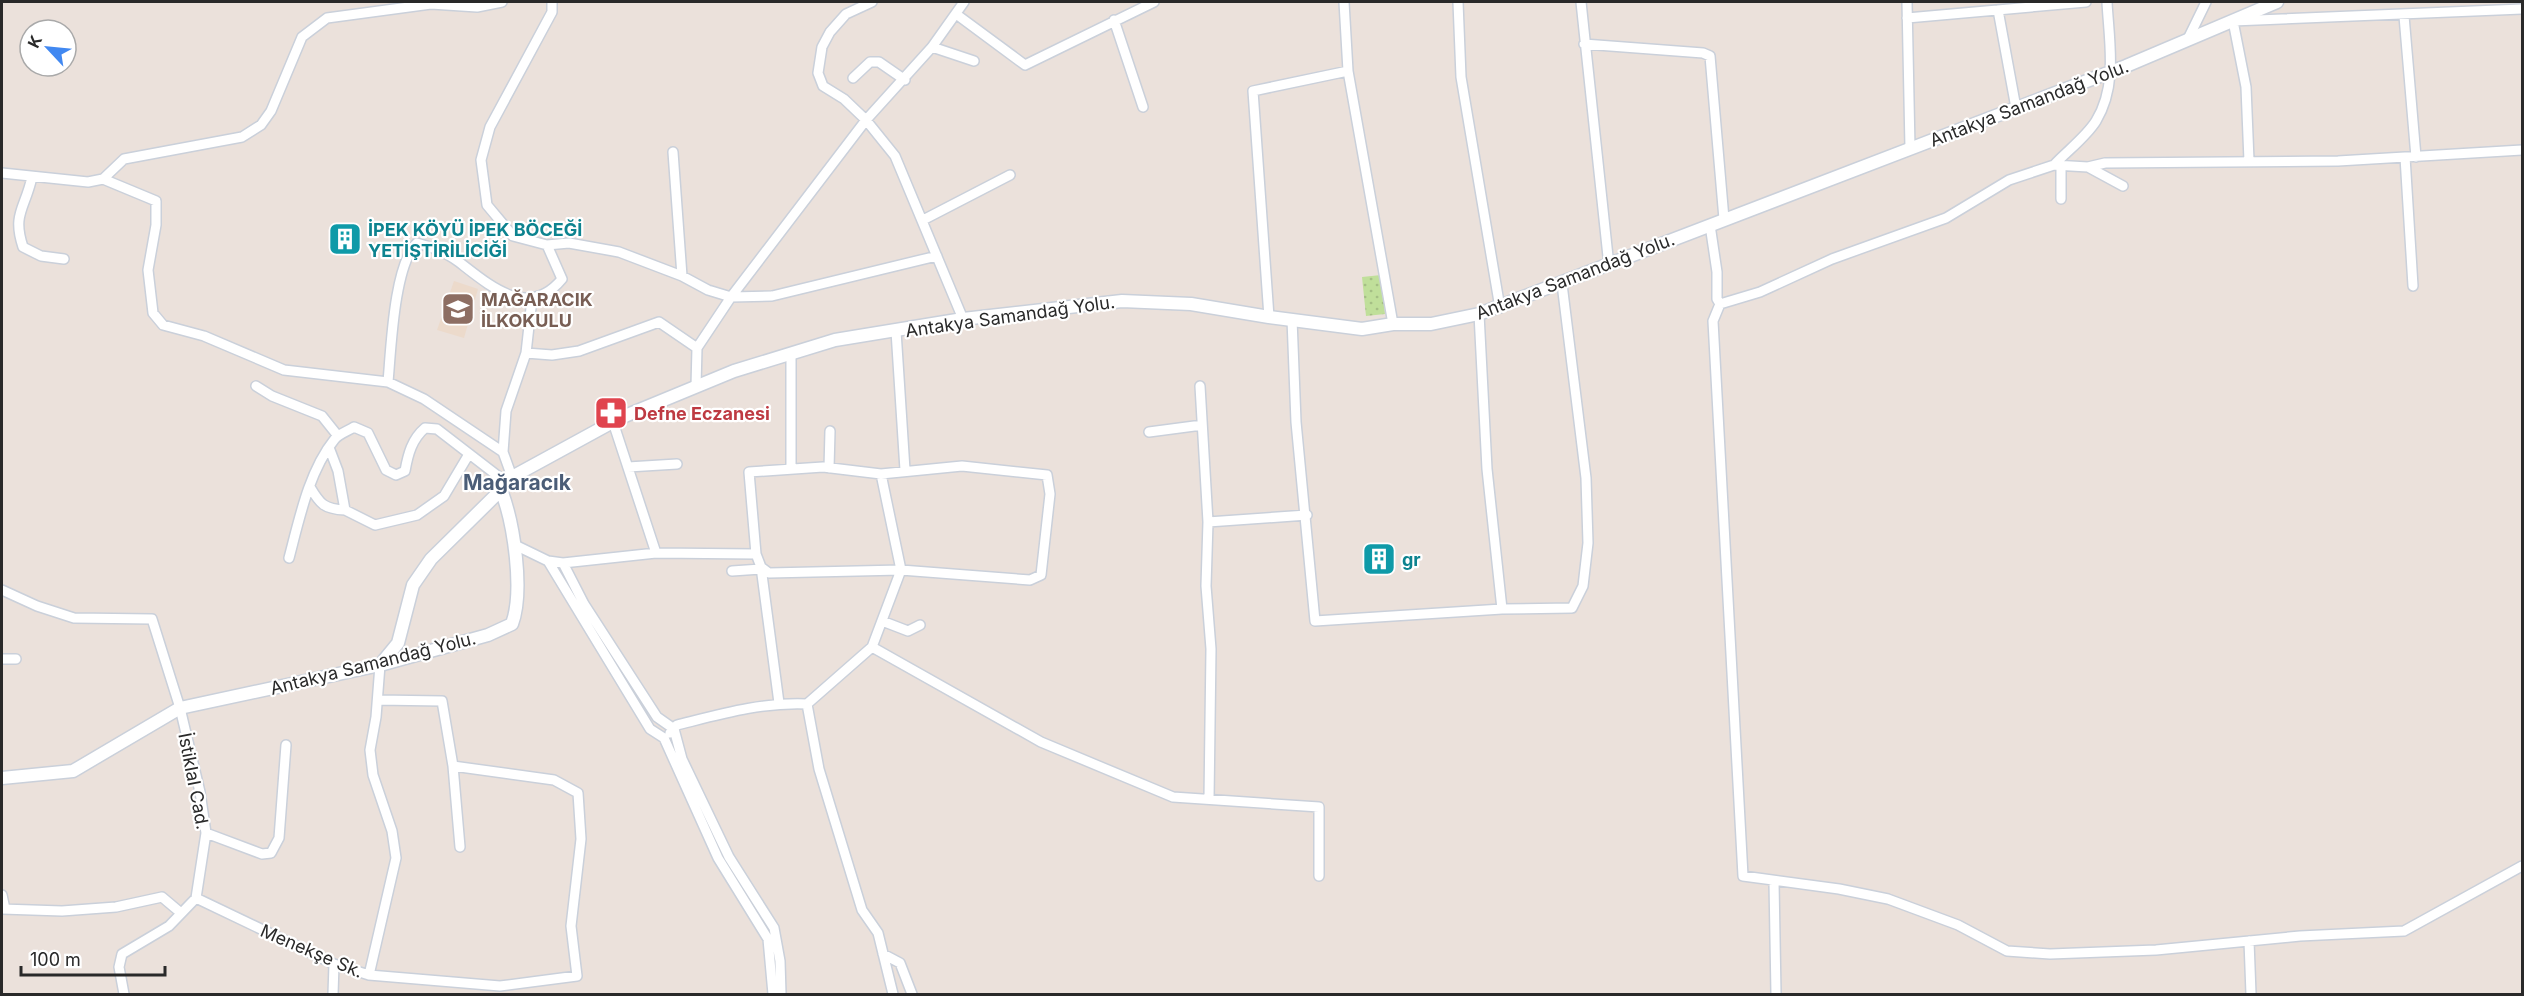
<svg xmlns="http://www.w3.org/2000/svg" width="2524" height="996" viewBox="0 0 2524 996" font-family="Inter,sans-serif">
<style>
.education{fill:#ecdacb}
.garden{fill:url(#garden-dots)}
.lines{fill:none;stroke-linecap:round;stroke-linejoin:round}
.minor-casing{stroke:#cad0da;stroke-width:12}
.tertiary-casing{stroke:#cad0da;stroke-width:15}
.minor{stroke:#fff;stroke-width:9}
.tertiary{stroke:#fff;stroke-width:12}
.labels{text-anchor:middle;dominant-baseline:central;stroke-width:4.5;stroke-linejoin:round;paint-order:stroke}
.street-label{font-size:18px;fill:#292929;stroke:#fff}
.culture-label{font-size:18px;font-weight:bold;fill:#0d838f;stroke:#fff;text-anchor:start}
.education-label{font-size:18px;font-weight:bold;fill:#785e54;stroke:#fff;text-anchor:start}
.health-label{font-size:18px;font-weight:bold;fill:#be3a42;stroke:#fff;text-anchor:start}
.quarter-label{font-size:21px;font-weight:bold;fill:#4b5d77;stroke:#fff}
</style>
<defs>
<pattern id="garden-dots" width="8" height="8" patternUnits="userSpaceOnUse" patternTransform="scale(1.5)"><rect width="8" height="8" fill="#c0df9a"/><path d="M2 2h.1M6 6h.1" fill="none" stroke="#a5bf85" stroke-width="1.8" stroke-linecap="round"/></pattern>
</defs>
<rect width="100%" height="100%" fill="#ebe1db"/>
<!-- education -->
<path class="education" d="M454,281l24,8 -14,49 -27,-8z"/>
<!-- garden -->
<path class="garden" d="M1381,275l4,39 -19,2 -4,-39z"/>
<g class="lines">
<defs>
<path id="minor" d="M429,2l2,2 46,3 25,-5
M552,2v10l-62,115 -9,33 6,45 26,31 34,9 22,-2 50,9 63,24 26,14 23,7 41,-1 165,-40
M872,2l-26,12 -16,18 -8,15 -4,26 5,13 21,13 22,21 29,36 68,163
M1344,2l4,69 45,253
M1458,2l3,75 39,231
M1581,2l28,264
M1907,2l3,146
M1998,10l18,98
M956,14l69,51 129,-63
M2404,16l12,141
M1907,18l179,-16
M1114,20l29,87
M2187,41l19,-39
M1584,44l119,9 7,3 14,163
M932,47l42,14
M853,78l17,-16h9l26,18
M673,152l9,124
M2405,157l8,129
M2249,161l-3,-74 -13,-66 289,-12
M2054,165c13,-14 32,-28 42,-44 22,-36 13,-80 11,-119
M2061,165v34
M2088,167l17,-4 233,-2 184,-11
M2,173l86,9 15,-3 53,22v24l-8,45 5,43 10,12 41,11 80,34 104,12 36,17 79,53 9,25
M32,177c-7,32 -20,37 -9,70l18,9 23,3
M103,179l21,-20 118,-22 19,-12 10,-14 31,-74 25,-19 104,-14
M923,220l87,-45
M1710,225l7,47v27l3,5 -7,17 30,555 96,13 49,10 70,26 49,26 43,3 106,-4 144,-14 104,-5 118,-65
M1720,304l40,-12 72,-33 114,-41 63,-38 45,-15 34,2 35,19
M1479,314l8,155 15,140
M1269,317l-16,-226 95,-20
M1292,319l4,103 19,199 187,-12 70,-1 11,-22 5,-43 -2,-65 -24,-194
M896,331l9,139
M526,353l26,2 27,-4 80,-29 38,26
M791,354v114
M388,382c3,-33 6,-118 29,-139 15,4 29,9 42,19 31,24 69,58 103,17l-15,-34
M256,386l16,10 50,20 16,20
M696,386l1,-38 34,-51 135,-177 66,-73 32,-45
M1200,386l8,136 -2,64 5,63 -2,150
M613,422l43,131
M1149,432l53,-7
M330,450l8,21 7,39 30,15 42,-10 27,-19 25,-42
M503,452l3,-41 20,-58 6,-54
M628,467l49,-3
M829,468l1,-37
M310,487c10,17 14,22 35,23
M1208,522l99,-7
M515,545l33,16 15,2 93,-10 100,1 -7,-82 74,-5 58,7 81,-8 85,9 3,19 -9,81 -11,5 -129,-10 -132,3 -8,-6 -5,-13
M289,558c10,-38 20,-87 45,-118 4,-6 14,-9 20,-13l14,6 18,37 10,5 9,-4c3,-17 7,-32 20,-43l12,1 70,54
M548,561l102,168 14,9 54,120 50,81 5,55
M563,563l21,41 73,113 17,12 8,30 47,98 45,71 6,33 1,33
M761,567l18,136
M732,571l29,-2
M2,590l35,16 37,12 78,1 28,89 20,84 6,41 -10,65 -27,28 -47,28 -3,13 5,27
M882,621l26,10 12,-6
M872,647l169,95 132,55 146,10v69
M2,659h14
M807,704l12,65 43,141 16,23 15,61
M670,733l7,-8c44,-11 85,-23 130,-21l65,-57 29,-77 -20,-96
M453,766l7,81
M206,833l56,21 9,-1 8,-15 7,-93
M1774,882l2,112
M2,895l3,14
M196,898l138,66 35,11 131,11 77,-10 -6,-50 10,-87 -3,-46 -24,-13 -101,-14 -11,-65 -64,-1
M2,909l60,2 54,-4 46,-10 19,16
M2249,941l2,53
M883,954l17,9 12,31
M369,975l27,-117 -4,-27 -19,-56 -3,-25 6,-33 4,-52
M333,994l1,-30"/>
<path id="tertiary" d="M380,665l18,-22 15,-58 18,-26 70,-69
M2,778l71,-7 107,-63 200,-43 108,-30 24,-11c12,-33 2,-101 -11,-134l11,-13 108,-59 114,-47 101,-31 128,-21 159,-18 69,3 78,13 93,12 31,-5h38l48,-10 647,-248 151,-64"/>
</defs>
<!-- minor casing -->
<use href="#minor" class="minor-casing"/>
<!-- tertiary casing -->
<use href="#tertiary" class="tertiary-casing"/>
<!-- minor -->
<use href="#minor" class="minor"/>
<!-- tertiary -->
<use href="#tertiary" class="tertiary"/>
</g>
<!-- icons -->
<defs>
<symbol id="building-square" viewBox="-11 -11 22 22"><rect x="-9" y="-9" width="18" height="18" rx="4" fill="#0f9aa8" stroke="#fff"/><path d="M-4-6H4V6H1V3H-1V6H-4ZM-2.5-4.3h1.7v1.8h-1.7ZM.8-4.3h1.7v1.8H.8ZM-2.5-1h1.7V.8h-1.7ZM.8-1h1.7V.8H.8Z" fill="#fff"/></symbol>
<symbol id="school-square" viewBox="-11 -11 22 22"><rect x="-9" y="-9" width="18" height="18" rx="4" fill="#8d6e63" stroke="#fff"/><path d="M0-5L7-2L0 1L-7-2ZM-4 1L0 2.5L4 1V4Q0 6-4 4Z" fill="#fff"/></symbol>
<symbol id="pharmacy-square" viewBox="-11 -11 22 22"><rect x="-9" y="-9" width="18" height="18" rx="4" fill="#e0444e" stroke="#fff"/><path d="M-2-6h4v4h4v4h-4v4h-4v-4h-4v-4h4Z" fill="#fff"/></symbol>
</defs>
<g fill-rule="evenodd">
<use href="#building-square" x="326" y="220" width="38" height="38"/>
<use href="#school-square" x="439" y="290" width="38" height="38"/>
<use href="#pharmacy-square" x="592" y="394" width="38" height="38"/>
<use href="#building-square" x="1360" y="540" width="38" height="38"/>
</g>
<g class="labels">
<!-- street labels -->
<g class="street-label">
<text transform="translate(2029 103) rotate(-21)">Antakya Samandağ Yolu.</text>
<text transform="translate(1575 276) rotate(-21)">Antakya Samandağ Yolu.</text>
<text transform="translate(1010 316) rotate(-8)">Antakya Samandağ Yolu.</text>
<text transform="translate(373 663) rotate(-14)">Antakya Samandağ Yolu.</text>
<text transform="translate(194 781) rotate(79)">İstiklal Cad.</text>
<text transform="translate(312 951) rotate(23)">Menekşe Sk.</text>
</g>
<!-- culture labels -->
<g class="culture-label">
<text x="368" y="229">İPEK KÖYÜ İPEK BÖCEĞİ<tspan x="368" dy="21">YETİŞTİRİLİCİĞİ</tspan></text>
<text x="1402" y="559">gr</text>
</g>
<!-- education labels -->
<g class="education-label">
<text x="481" y="299">MAĞARACIK<tspan x="481" dy="21">İLKOKULU</tspan></text>
</g>
<!-- health labels -->
<g class="health-label">
<text x="634" y="413">Defne Eczanesi</text>
</g>
<!-- quarter labels -->
<g class="quarter-label">
<text x="517" y="482">Mağaracık</text>
</g>
</g>
<!-- border -->
<rect width="2524" height="996" fill="none" stroke="#292929" stroke-width="6"/>
<!-- north arrow -->
<g transform="translate(48 48) rotate(296)"><circle r="28" fill="#ffffff" stroke="#a9a9a9" stroke-width="1.5"/>
<path d="M0-4.5L10 22L0 15L-10 22Z" fill="#4188f1"/>
<text y="-9" font-size="16" font-weight="bold" text-anchor="middle" fill="#292929">K</text>
</g>
<!-- scale -->
<path d="M21 966v9h144v-9" fill="none" stroke="#292929" stroke-width="3"/>
<text x="30" y="966" font-size="18" fill="#292929" stroke="#ffffff" stroke-width="4.5" paint-order="stroke">100 m</text>
</svg>
